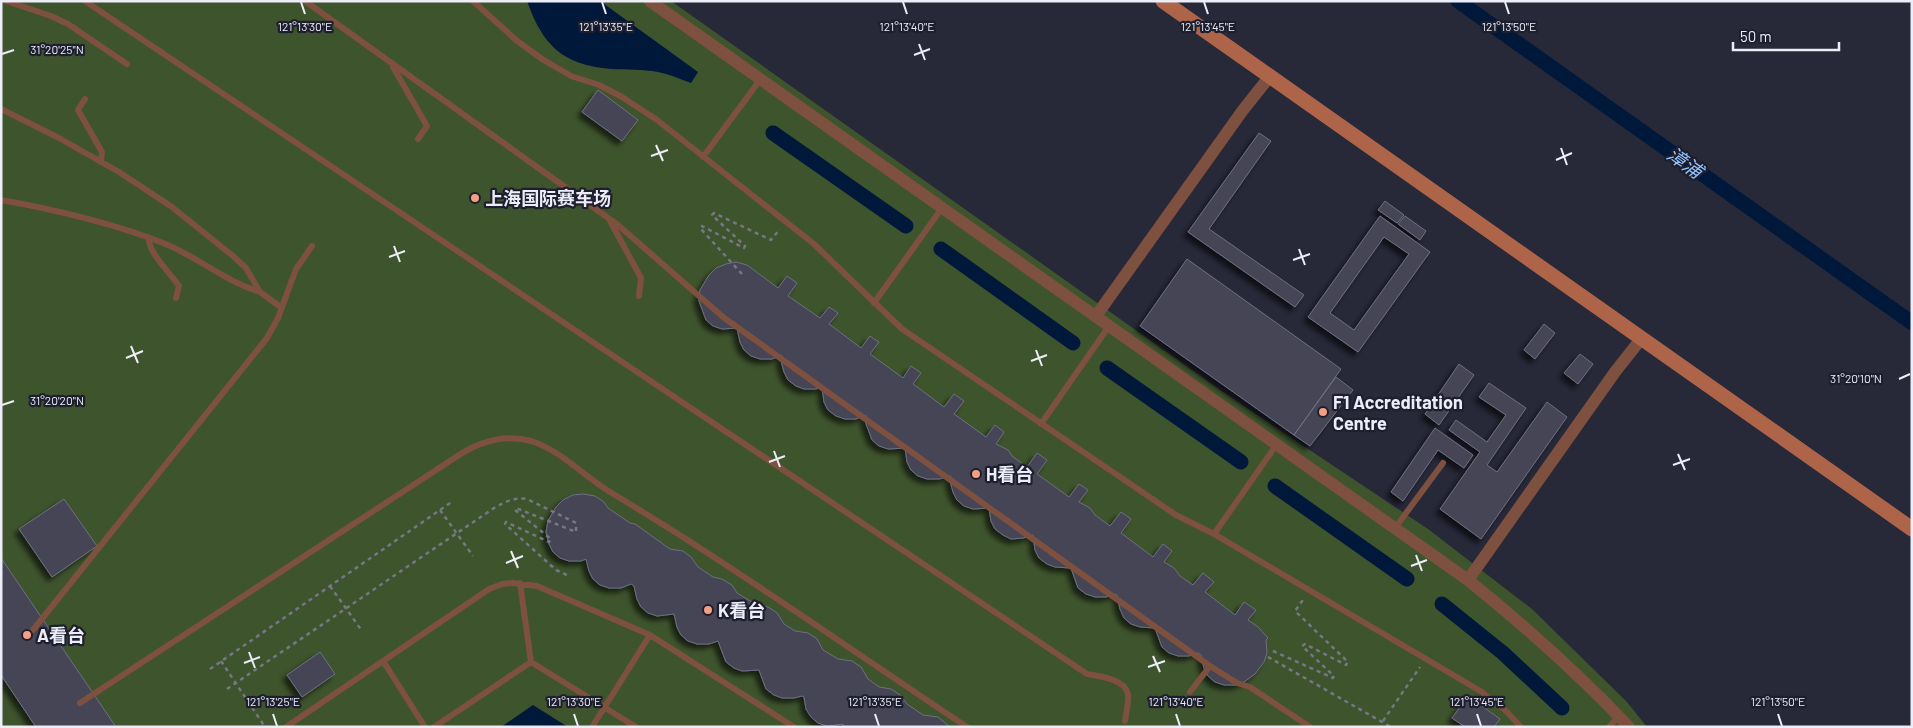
<svg xmlns="http://www.w3.org/2000/svg" width="1913" height="728" viewBox="0 0 1913 728" font-family="Barlow,'Noto Sans SC',sans-serif">
<style>
.green{fill:#3e542d}
.water{fill:#00193a}
.lines{fill:none;stroke-linecap:round;stroke-linejoin:round}
.canal{stroke:#00193a;stroke-width:15}
.building{fill:#444556;stroke:#6e6f82;fill-rule:evenodd;filter:url(#shadow)}
.path{stroke:#767785;stroke-width:2.5;stroke-dasharray:4 4;stroke-linecap:butt}
.lane{stroke:#7e503f;stroke-width:6}
.street{stroke:#7e503f;stroke-width:12}
.secondary{stroke:#ad6449;stroke-width:15}
.ticks{fill:none;stroke:#ecedf8;stroke-width:2}
.poi-dot{fill:#f39f82;stroke:#1e1f2e;stroke-width:2}
.labels{text-anchor:middle;dominant-baseline:central;stroke-width:4.5;stroke-linejoin:round;paint-order:stroke}
.poi-label{font-size:18px;font-weight:bold;fill:#ecedf8;stroke:#1e1f2e;text-anchor:start}
.water-label{font-size:19px;font-style:italic;fill:#93c3fd;stroke:#1e1f2e}
.ticks-label{font-size:12px;text-anchor:middle;fill:#ecedf8;stroke:#1e1f2e;stroke-width:4.5;stroke-linejoin:round;paint-order:stroke}
</style>
<defs>
<filter id="shadow"><feDropShadow dx="-4.5" dy="4.5" stdDeviation="2.5" flood-color="#0009"/></filter>
</defs>
<rect width="100%" height="100%" fill="#272838"/>
<!-- green -->
<path class="green" d="M1,1h670l555,393 202,135 104,80 95,93 20,25h-1646z"/>
<!-- water -->
<path class="water" d="M527,1h73l98,71 -7,11c-11,-4 -22,-9 -33,-11 -16,-3 -31,-2 -47,-3 -48,-4 -68,-23 -84,-68z
M533,705l35,22h-67z"/>
<g class="lines">
<!-- canal -->
<path class="canal" d="M1458,1l454,322
M773,133l133,93
M941,249l132,94
M1107,368l134,94
M1275,486l132,93
M1442,604l61,49 59,55"/>
</g>
<!-- building -->
<path class="building" d="M598,90l40,30 -16,21 -40,-29z
M1259,133l12,8 -62,88 95,66 -9,12 -107,-75z
M1385,201l19,14 -7,8 -19,-13z
M1380,216l50,36 -72,100 -50,-35zM1384,237l25,17 -55,76 -24,-17z
M1405,216l21,15 -6,9 -22,-16z
M1187,259l154,110 -47,66 -154,-109z
M736,262l11,3 31,23 9,-12 10,7 -9,13 32,22 9,-11 9,6 -9,11 32,24 9,-12 4,3 5,3 -9,12 33,24 8,-12 10,7 -8,11 31,23 10,-13 10,7 -10,13 32,23 9,-12 9,7 -8,12 12,6 4,6 15,11 10,-14 10,7 -10,14 32,23 10,-13 9,6 -9,12 11,6 5,7 15,11 11,-14 10,7 -10,14 32,24 10,-13 9,7 -8,11 10,6 6,8 13,9 10,-12 11,9 -9,10 30,23 9,-13 12,8 -8,10 10,7 10,11 -2,2 1,13 -3,9 -9,12 -11,8 -8,3h-12l-9,-3 -7,-6 -4,-8 -3,-13 -3,-2 -9,3h-11l-9,-3 -7,-6 -7,-19 -15,-1 -9,-3 -7,-6 -4,-9 -3,-14 -2,-1 -9,3h-11l-9,-3 -8,-6 -7,-20 -16,-1 -8,-3 -8,-6 -4,-8 -2,-15 -10,3 -12,1 -8,-4 -8,-6 -4,-8 -2,-13 -16,1 -9,-3 -7,-6 -4,-8 -3,-11 1,-5 -12,3h-12l-9,-3 -7,-6 -4,-8 -2,-14 -17,1 -9,-3 -7,-6 -7,-19 1,-6 -10,4h-11l-9,-3 -8,-6 -4,-8 -2,-15 -6,2h-12l-8,-3 -8,-6 -4,-8 -3,-11 1,-6 -10,4h-12l-9,-3 -7,-6 -4,-8 -3,-14 -15,1 -9,-3 -7,-6 -7,-19 1,-11 9,-15 7,-7 10,-4z
M1544,324l11,9 -20,26 -11,-9z
M1580,354l13,10 -15,20 -14,-11z
M1459,364l15,11 -35,50 -14,-11z
M1336,377l17,13 -43,56 -16,-11z
M1489,383l37,25 -39,57 10,7 50,-70 20,15 -86,122 -41,-30 40,-57 -31,-22 7,-10 31,22 19,-27 -27,-18z
M1435,428l38,27 -9,13 -26,-18 -35,51 -12,-9z
M583,494l12,2 9,6 4,6 22,15 5,1 35,25 13,2 8,6 7,10 15,10 9,2 10,6 5,8 18,11 13,3 9,6 7,11 11,7 13,2 9,6 6,11 15,9 14,2 9,6 7,12 11,8 12,2 9,6 7,9 16,11 15,2 12,10h-107v-3l-16,2 -9,-3 -7,-6 -5,-8 -2,-12 -2,-1 -8,2h-12l-8,-3 -8,-6 -7,-19 -17,1 -8,-3 -8,-6 -8,-21 -9,3h-12l-9,-3 -7,-6 -4,-8 -3,-13 -17,2 -9,-3 -7,-6 -4,-8 -3,-13 -3,-2 -10,4h-12l-9,-3 -7,-6 -4,-8 -3,-12 -5,2h-12l-9,-3 -7,-6 -4,-8 -3,-12 2,-11 8,-14 7,-7 10,-5z
M64,499l33,47 -45,31 -33,-48z
M1,558l115,169h-80l-35,-52z
M320,652l15,22 -33,23 -15,-22z
M1468,696l32,23 -6,8h-29l-13,-9z"/>
<g class="lines">
<!-- path -->
<path class="path" d="M742,274l-42,-46 2,-2 42,22 1,-2 -33,-31 2,-2 57,27 9,-11
M440,510l33,46
M330,586l32,45
M1273,651l60,27 1,-2 -32,-30 3,-2 41,21 2,-3 -53,-51 10,-14
M1268,657l123,70
M221,661l44,66
M210,669l243,-168
M227,689l267,-181c11,-6 20,-11 33,-9l49,24v9l-60,-24 -1,2 36,29 -2,3 -43,-20 -1,2 51,46 13,6
M1383,721l37,-54"/>
<!-- lane -->
<path class="lane" d="M6,1l45,15 17,8 59,40
M85,1l1002,673c12,2 38,5 41,20 1,8 -2,19 -3,27
M305,1l313,224 105,92 487,349 27,17 13,4 60,40
M473,1l43,39 26,19 29,17 28,9 23,12 35,23 157,124 88,85 274,186 38,19 268,158 23,18 16,17
M393,67l34,59 -9,13
M85,99l-7,11 24,42 -1,10
M1,109l58,29 60,34 53,35 61,49 13,12 14,24 22,16
M703,157l57,-77
M1,200c52,9 119,25 167,45 32,14 59,37 92,47
M609,219l32,59 -2,18
M149,239c-1,13 22,35 30,47l-3,12
M874,303l68,-95
M1041,424l68,-98
M1395,528l48,-65
M1214,534l63,-90
M520,583l11,79
M33,630l234,-292 11,-20 18,-49 16,-23
M383,661l42,66
M1190,692l20,-26
M80,703l379,-248c22,-14 46,-21 72,-14 29,9 53,35 79,51 122,73 238,156 357,235
M286,727l203,-138 13,-5 11,-1 24,3 113,49 144,92
M434,727l97,-65 105,65
M592,727l58,-92
M1609,727l10,-11"/>
<!-- street -->
<path class="street" d="M650,1l818,579c57,46 111,94 161,147
M1096,316l147,-206 27,-34
M1468,580l147,-208 26,-33"/>
<!-- secondary -->
<path class="secondary" d="M1163,1l749,528"/>
</g>
<!-- ticks -->
<path class="ticks" d="M301,2l4,12M602,2l4,12M903,2l4,12M1204,2l4,12M1505,2l4,12M919,44l6,16M2,54l12,-4M914,55l16,-6M656,145l7,16M1561,148l6,17M651,156l17,-6M1556,160l16,-7M394,246l6,16M1299,249l6,16M389,257l16,-6M1293,260l17,-6M131,346l7,17M1036,350l6,16M126,358l17,-7M1031,361l16,-6M1899,379l11,-5M2,405l12,-4M774,451l6,16M1678,454l7,16M769,462l16,-6M1673,465l17,-6M511,551l7,17M1416,555l6,16M506,563l17,-7M1411,566l16,-6M249,652l6,16M1153,656l7,16M244,663l16,-6M1148,667l17,-6M273,714l4,12M574,714l4,12M875,714l4,12M1176,714l4,12M1477,714l4,12M1778,714l4,12"/>
<!-- markers -->
<g class="poi-dot">
<circle cx="475" cy="198" r="5"/>
<circle cx="1323" cy="412" r="5"/>
<circle cx="976" cy="474" r="5"/>
<circle cx="708" cy="610" r="5"/>
<circle cx="27" cy="635" r="5"/>
</g>
<g class="labels">
<!-- poi labels -->
<g class="poi-label">
<text x="485" y="198">上海国际赛车场</text>
<text x="1333" y="402">F1 Accreditation<tspan x="1333" dy="21">Centre</tspan></text>
<text x="986" y="474">H看台</text>
<text x="718" y="610">K看台</text>
<text x="37" y="635">A看台</text>
</g>
<!-- water labels -->
<g class="water-label">
<text transform="translate(1685 162) rotate(35)">漳浦</text>
</g>
</g>
<g class="ticks-label">
<text x="1208" y="31">121°13'45"E</text>
<text x="305" y="31">121°13'30"E</text>
<text x="606" y="31">121°13'35"E</text>
<text x="907" y="31">121°13'40"E</text>
<text x="1509" y="31">121°13'50"E</text>
<text x="57" y="54">31°20'25"N</text>
<text x="1856" y="383">31°20'10"N</text>
<text x="57" y="405">31°20'20"N</text>
<text x="273" y="706">121°13'25"E</text>
<text x="574" y="706">121°13'30"E</text>
<text x="875" y="706">121°13'35"E</text>
<text x="1176" y="706">121°13'40"E</text>
<text x="1477" y="706">121°13'45"E</text>
<text x="1778" y="706">121°13'50"E</text>
</g>
<!-- border -->
<rect width="1913" height="728" fill="none" stroke="#ecedf8" stroke-width="5"/>
<!-- scale -->
<path d="M1733 42v8h106v-8" fill="none" stroke="#ecedf8" stroke-width="2.5"/>
<text x="1740" y="42" font-size="15" fill="#ecedf8" stroke="#1e1f2e" stroke-width="4" paint-order="stroke">50 m</text>
</svg>
